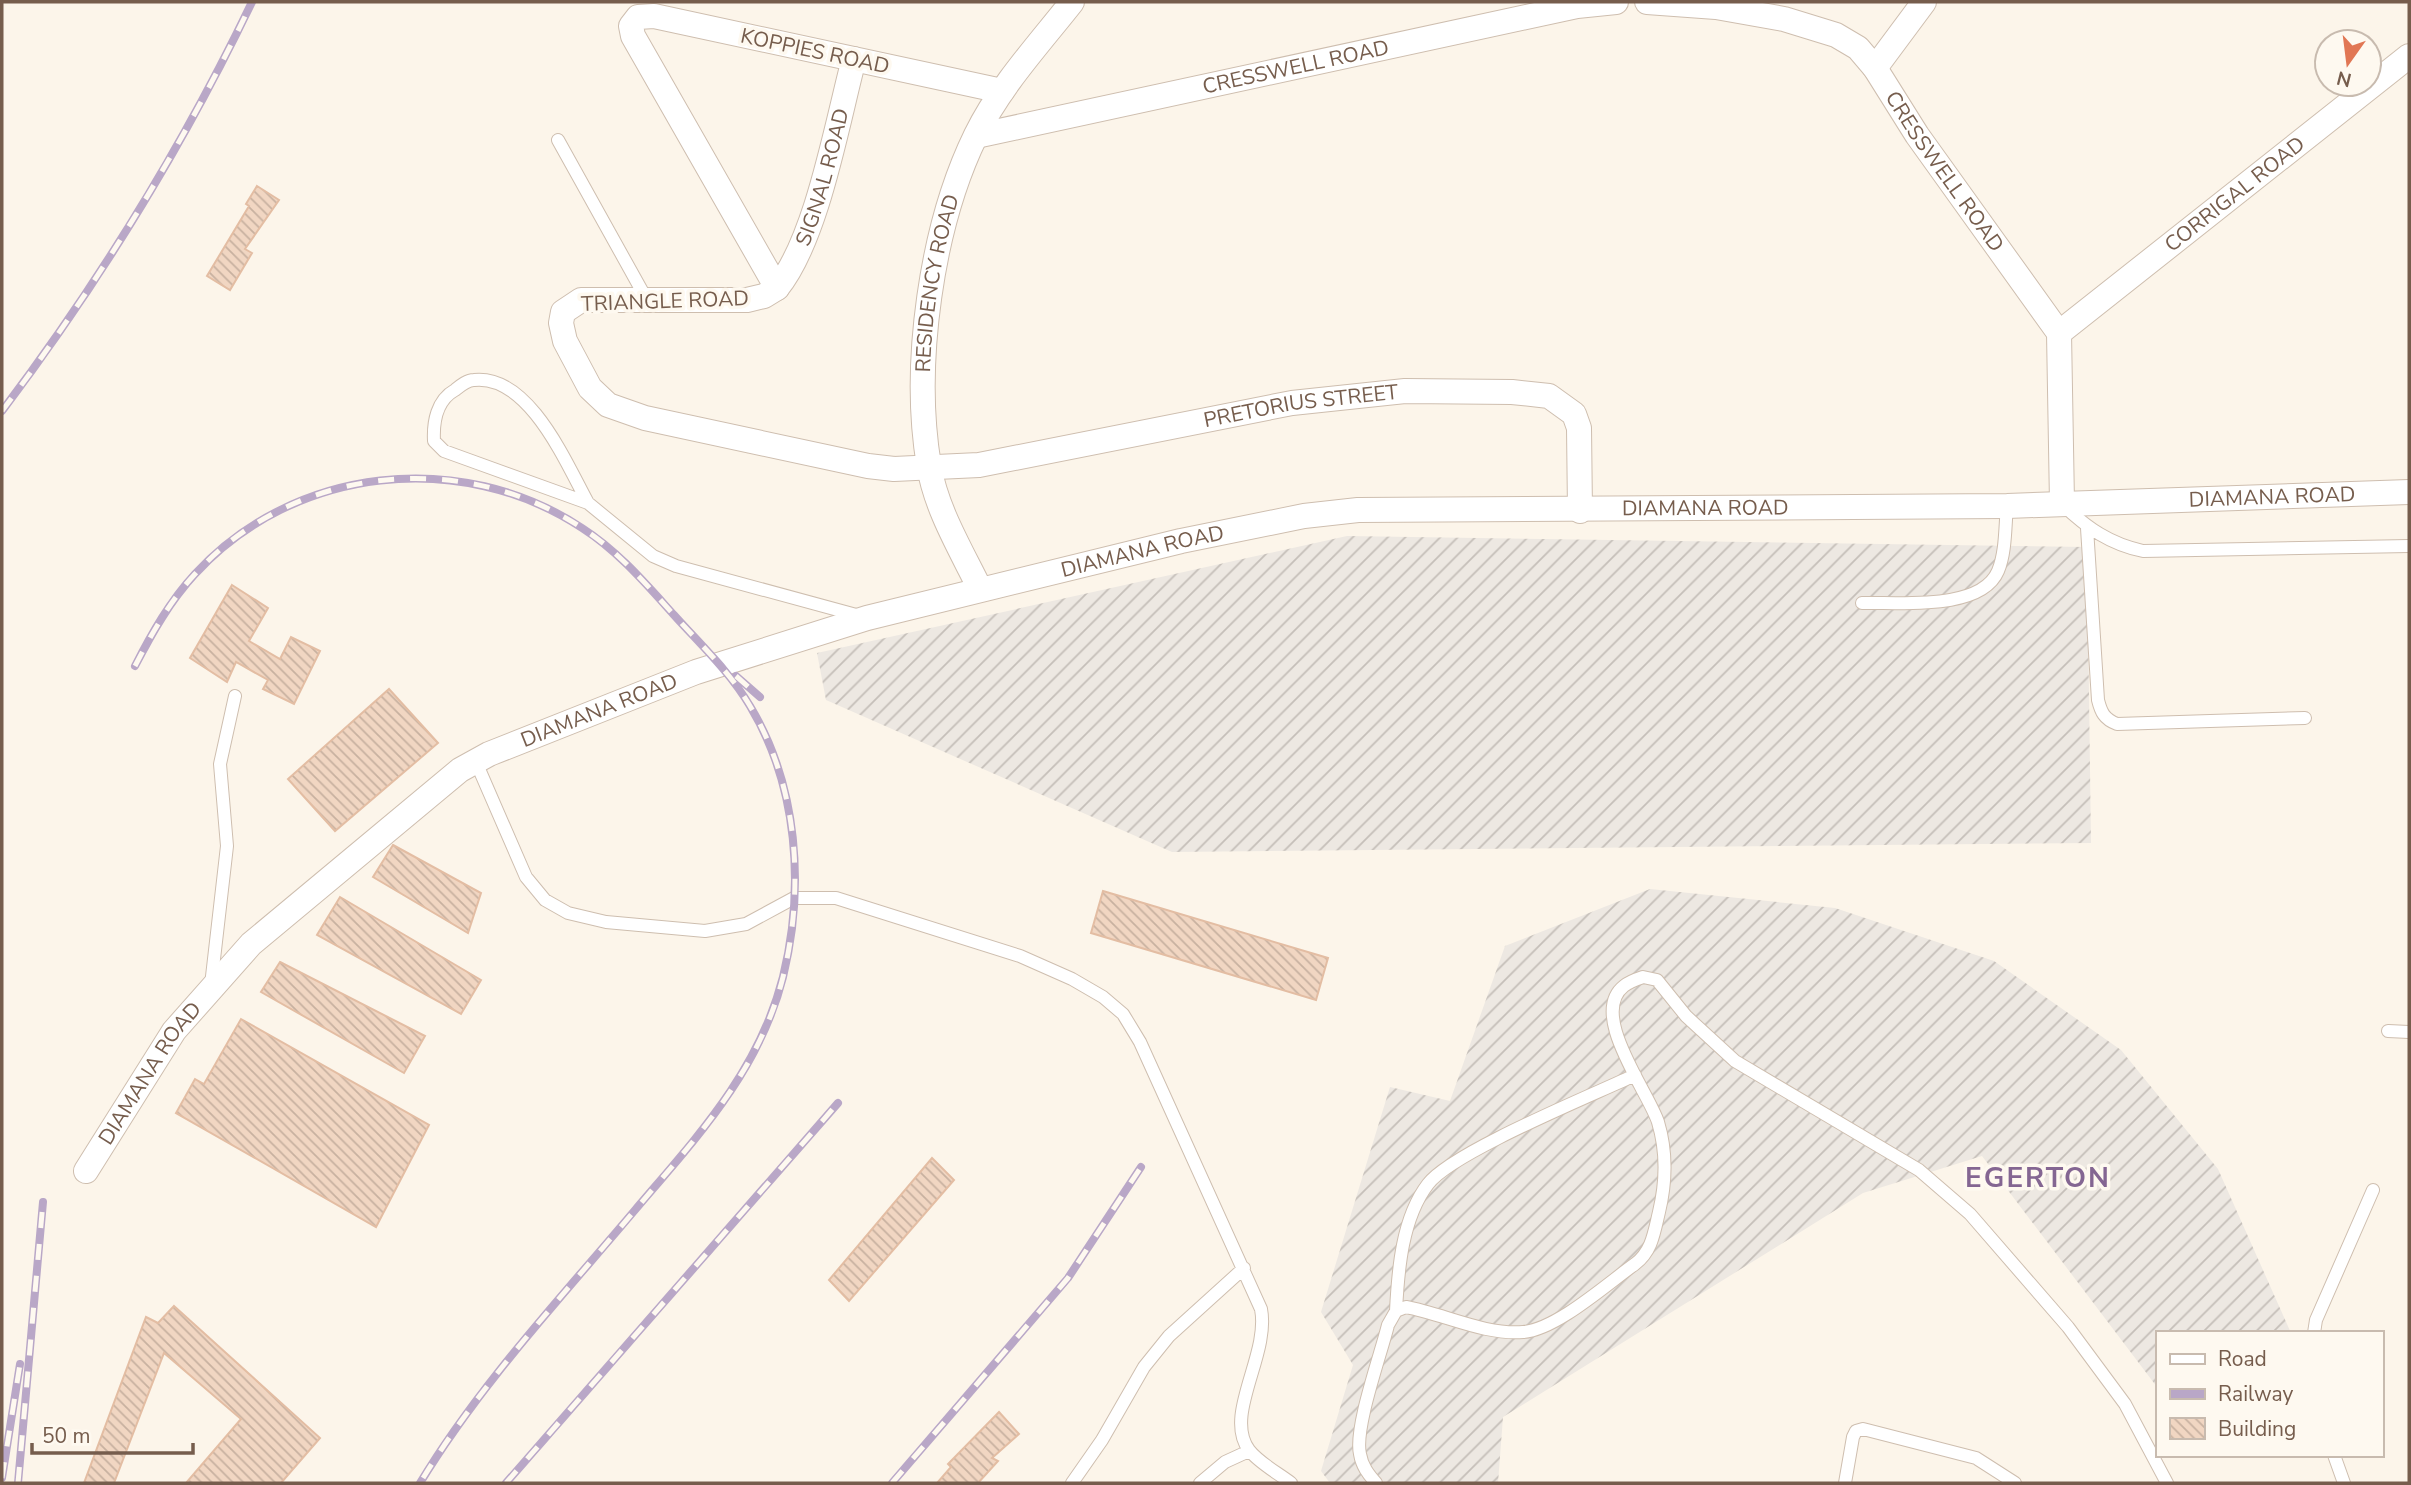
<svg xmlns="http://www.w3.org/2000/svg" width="2411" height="1485" viewBox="0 0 2411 1485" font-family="'Nunito Sans',sans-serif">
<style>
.industrial{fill:url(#industrial-furrows)}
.building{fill:url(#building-back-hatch);stroke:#e3bda3;stroke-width:2}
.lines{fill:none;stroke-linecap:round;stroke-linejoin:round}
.lane-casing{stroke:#cebeaf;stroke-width:14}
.street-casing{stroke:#cebeaf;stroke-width:26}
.lane{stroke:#fff;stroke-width:12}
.street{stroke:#fff;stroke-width:24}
.rail-casing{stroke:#b9a7c7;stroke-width:8}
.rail{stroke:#fef9f0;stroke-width:5;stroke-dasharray:16;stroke-linecap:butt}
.labels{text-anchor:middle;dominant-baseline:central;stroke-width:7;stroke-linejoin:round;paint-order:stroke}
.street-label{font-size:21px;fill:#765d4d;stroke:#fef9f0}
.district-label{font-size:28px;font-weight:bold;letter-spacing:2px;fill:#846692;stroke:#fef9f0}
</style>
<defs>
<pattern id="industrial-furrows" width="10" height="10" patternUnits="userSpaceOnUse" patternTransform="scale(1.75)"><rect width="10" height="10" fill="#ede8e2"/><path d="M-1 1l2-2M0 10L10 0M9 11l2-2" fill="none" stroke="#c5bfb9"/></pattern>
<pattern id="building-back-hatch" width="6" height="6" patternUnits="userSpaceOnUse" patternTransform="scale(1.75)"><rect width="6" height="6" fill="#f1d6c2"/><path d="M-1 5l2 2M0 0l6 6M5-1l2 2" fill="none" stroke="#c8b1a0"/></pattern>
</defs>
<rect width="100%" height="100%" fill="#fcf5ea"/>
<!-- industrial -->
<path class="industrial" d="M1347,536l740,11 4,296 -919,9 -346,-152 -9,-47z
M1650,889l185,19 159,53 127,89 97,119 73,164h-134v54l-175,-231 -119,37 -360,224 -5,66h-168l-9,-12 32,-106 -32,-53 69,-225 60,14 55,-155z"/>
<!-- building -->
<path class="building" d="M257,186l22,14 -34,49 7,4 -22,37 -23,-14 42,-70 -3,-2z
M232,585l36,23 -19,33 31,18 11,-22 29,14 -26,53 -31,-15 5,-9 -32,-18 -9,20 -37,-24z
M389,689l49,54 -103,88 -47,-52z
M393,845l88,48 -13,40 -95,-56z
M1103,891l225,67 -12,42 -225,-67z
M340,897l141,83 -20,34 -144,-79z
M280,962l145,74 -21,37 -143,-81z
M241,1019l188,106 -53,102 -200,-114 19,-34 9,5z
M932,1158l22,22 -105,121 -20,-21z
M174,1306l146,132 -39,45h-95l55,-64 -77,-66 -50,130h-30l62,-166 12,6z
M999,1412l20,22 -27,24 6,3 -20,22h-41l14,-16 -3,-3z"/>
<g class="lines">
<defs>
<path id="lane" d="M558,140l89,160
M588,503c-22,-40 -59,-129 -114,-123 -7,0 -14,6 -19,10 -18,10 -22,32 -21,51l10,10 144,52 65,53 23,10 184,50
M2063,505c24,23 47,39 80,46l266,-5
M2087,528l11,172c3,12 6,19 19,24l188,-6
M1862,603c37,-1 119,8 136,-32 8,-19 7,-45 9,-65
M476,762l50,115 19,23 23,13 38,9 99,9 41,-7 48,-26h42l184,58 52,23 31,18 20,17 17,28 121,267c9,46 -38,106 -12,141 10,13 29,23 42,33
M211,985l16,-139 -7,-82 15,-68
M2388,1031l21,1
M1396,1311c2,-41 6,-93 32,-127 24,-32 165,-89 207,-109
M2314,1333l2,-13 57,-130
M2334,1455l10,28
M1072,1483l30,-43 42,-73 25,-31 75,-68
M1200,1483l25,-21 24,-11
M1376,1483c-8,-9 -14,-17 -16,-29 -6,-26 21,-100 28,-129l8,-14 10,-4c38,7 78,28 117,25 33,-2 85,-49 112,-68 17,-13 19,-31 24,-52 7,-29 8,-60 -1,-90 -10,-31 -70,-108 -34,-136 5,-4 13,-7 19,-9l14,3 29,36 49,45 184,109 51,44 98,113 57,77 42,79
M1845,1483l8,-46 3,-6 7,-2 113,29 39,25"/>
<g id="street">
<path id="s1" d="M1647,2l69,5 68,12 52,16 22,13 17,20 42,67 142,198 3,170"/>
<path d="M1875,68l49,-66"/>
<path id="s2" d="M1002,91l-348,-75 -16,1 -7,9 2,10 144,252 -13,8 -17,4h-166l-18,12 -2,11 4,18 25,47 18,17 37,13 223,48 26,3 85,-4 313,-62 113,-12 107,1 37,4 25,18 5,14 1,83"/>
<path id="s3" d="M976,136l601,-130 39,-4"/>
<path id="s4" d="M777,288c40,-49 60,-165 77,-229"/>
<path id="s5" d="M2059,333l350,-277"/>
<path id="s6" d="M980,589c-19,-39 -44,-80 -51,-123 -17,-101 2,-239 47,-331 24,-49 63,-91 96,-133"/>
<path id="s7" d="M86,1171l88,-140 77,-87 209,-174 29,-16 207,-82 171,-54 314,-77 123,-25 54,-6 649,-4 402,-14"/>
</g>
</defs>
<!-- lane casing -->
<use href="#lane" class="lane-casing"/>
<!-- street casing -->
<use href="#street" class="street-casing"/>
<!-- lane -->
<use href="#lane" class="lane"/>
<!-- street -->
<use href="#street" class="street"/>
<defs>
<path id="rail" d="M2,411c96,-127 181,-265 250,-409
M135,666c17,-33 35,-65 60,-92 99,-108 266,-126 387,-46 36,23 64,56 92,87 26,29 56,57 76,91 48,80 55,181 33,271 -24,95 -87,161 -148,233 -75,89 -155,174 -215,273
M736,676l24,21
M2,1478l18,-114
M18,1483l25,-281
M506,1483l332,-380
M892,1483l176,-205 73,-111"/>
</defs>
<!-- rail casing -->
<use href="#rail" class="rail-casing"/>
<!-- rail -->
<use href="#rail" class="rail"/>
</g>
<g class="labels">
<!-- street labels -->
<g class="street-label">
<text transform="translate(815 51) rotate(12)">KOPPIES ROAD</text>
<text stroke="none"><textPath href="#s3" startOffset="327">CRESSWELL ROAD</textPath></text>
<text stroke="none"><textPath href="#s1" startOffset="369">CRESSWELL ROAD</textPath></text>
<text stroke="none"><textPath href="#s4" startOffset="121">SIGNAL ROAD</textPath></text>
<text stroke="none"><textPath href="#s5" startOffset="224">CORRIGAL ROAD</textPath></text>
<text stroke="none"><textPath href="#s6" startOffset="318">RESIDENCY ROAD</textPath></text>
<text transform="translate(665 301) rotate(-2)">TRIANGLE ROAD</text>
<text stroke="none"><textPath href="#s2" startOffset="1718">PRETORIUS STREET</textPath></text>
<text stroke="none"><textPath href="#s7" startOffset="2406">DIAMANA ROAD</textPath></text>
<text stroke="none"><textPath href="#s7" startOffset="1839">DIAMANA ROAD</textPath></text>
<text stroke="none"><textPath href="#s7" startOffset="1272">DIAMANA ROAD</textPath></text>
<text stroke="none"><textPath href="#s7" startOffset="705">DIAMANA ROAD</textPath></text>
<text stroke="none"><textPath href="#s7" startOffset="117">DIAMANA ROAD</textPath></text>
</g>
<!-- district labels -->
<g class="district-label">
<text x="2038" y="1178">EGERTON</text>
</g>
</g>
<!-- border -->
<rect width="2411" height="1485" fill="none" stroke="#765d4d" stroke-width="7"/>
<!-- legend -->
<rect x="2156" y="1331" width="228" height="126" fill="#fef9f0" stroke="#c8bbaf" stroke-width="2"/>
<rect x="2170" y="1354" width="35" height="10" fill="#ffffff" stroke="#c8bbaf" stroke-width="2"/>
<text x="2218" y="1366" font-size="21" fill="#765d4d">Road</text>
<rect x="2170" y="1389" width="35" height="10" fill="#b9a7c7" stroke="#c8bbaf" stroke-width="2"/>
<text x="2218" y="1401" font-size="21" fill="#765d4d">Railway</text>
<rect x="2170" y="1418" width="35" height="21" fill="url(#building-back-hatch)" stroke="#c8bbaf" stroke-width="2"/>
<text x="2218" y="1436" font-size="21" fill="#765d4d">Building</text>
<!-- north arrow -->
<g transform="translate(2348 63) rotate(194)"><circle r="33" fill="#fef9f0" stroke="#c8bbaf" stroke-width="2"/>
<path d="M0-5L12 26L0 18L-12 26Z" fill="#e17754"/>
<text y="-10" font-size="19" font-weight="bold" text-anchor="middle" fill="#765d4d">N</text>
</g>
<!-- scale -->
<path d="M32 1443v10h161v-10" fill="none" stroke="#765d4d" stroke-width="3.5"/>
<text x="42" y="1443" font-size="21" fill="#765d4d" stroke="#fef9f0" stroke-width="5" paint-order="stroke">50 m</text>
</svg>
